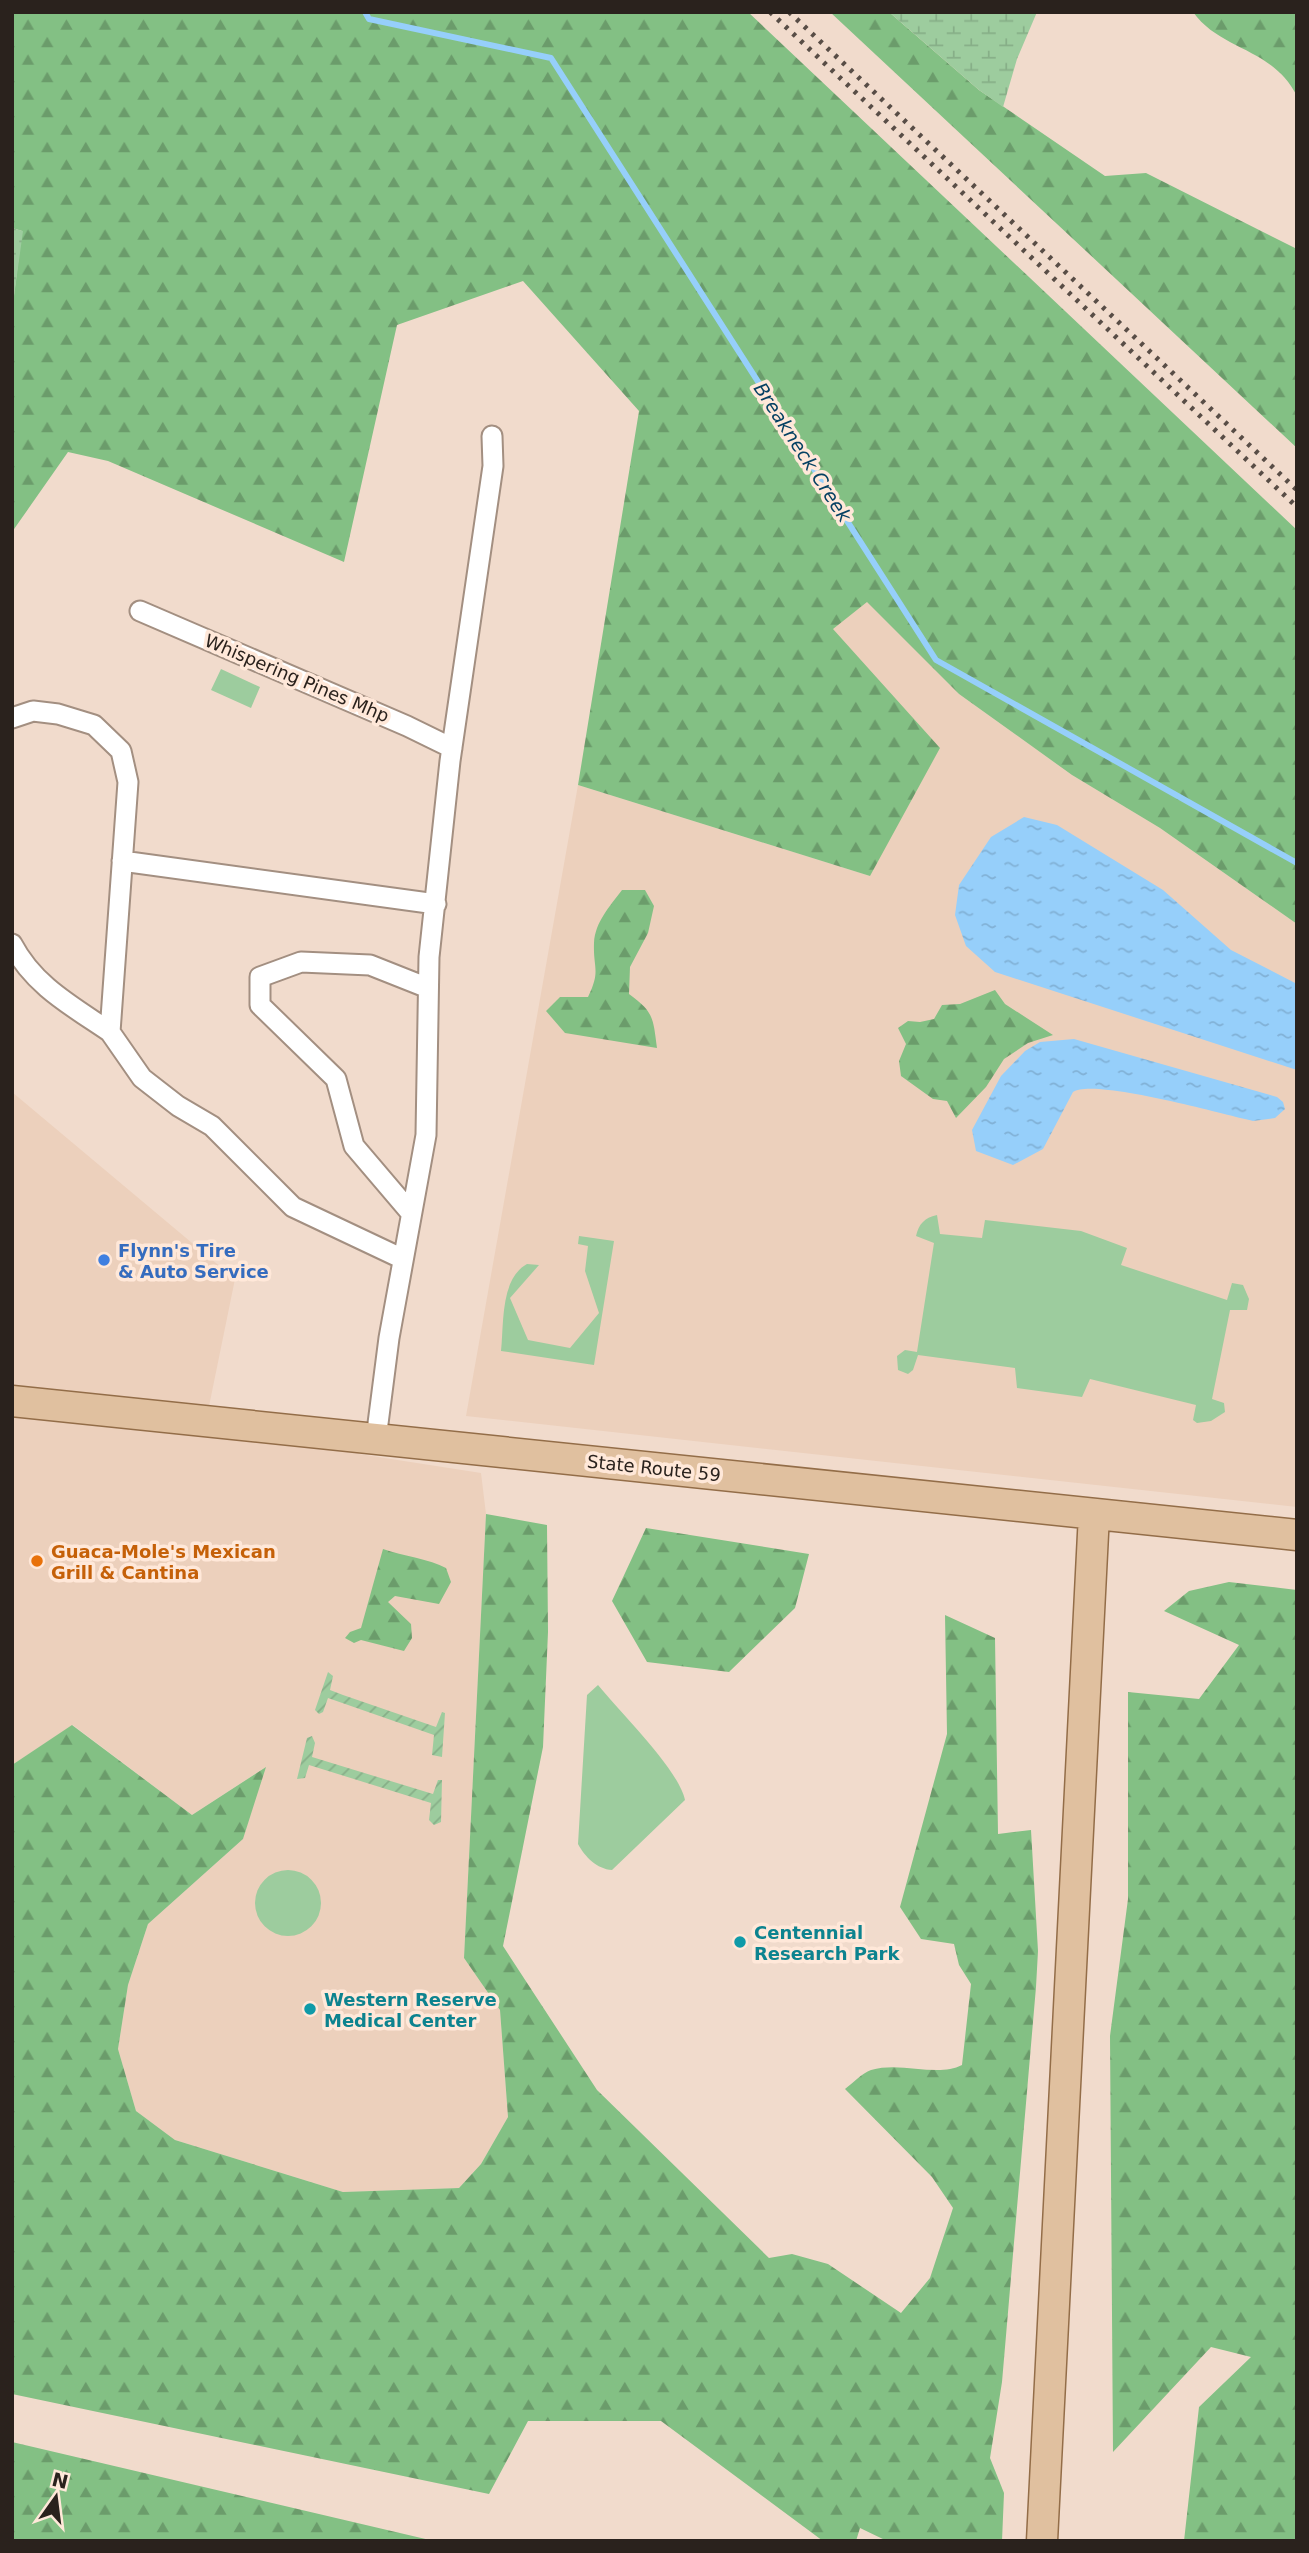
<svg xmlns="http://www.w3.org/2000/svg" width="1309" height="2553" viewBox="0 0 1309 2553" font-family="'DejaVu Sans',sans-serif">
<style>
.built{fill:#ecd0bc}
.grass{fill:#9dcc9e}
.forest{fill:url(#forest-firs)}
.wetland{fill:url(#wetland-marsh)}
.garden{fill:url(#garden-furrows)}
.water{fill:url(#water-ripples)}
.lines{fill:none;stroke-linecap:round;stroke-linejoin:round}
.stream{stroke:#96cffa;stroke-width:6}
.street-casing{stroke:#a38f81;stroke-width:23}
.primary-casing{stroke:#936d48;stroke-width:33}
.street{stroke:#fff;stroke-width:19}
.primary{stroke:#e0c09f;stroke-width:30}
.rail{stroke:#584d46;stroke-width:5;stroke-dasharray:3.5 7;stroke-linecap:butt}
.shop-dot{fill:#3f7fe0;stroke:#ffe8d9;stroke-width:2.5}
.food-dot{fill:#e8710a;stroke:#ffe8d9;stroke-width:2.5}
.culture-dot{fill:#0f9aa8;stroke:#ffe8d9;stroke-width:2.5}
.labels{text-anchor:middle;dominant-baseline:central;stroke-width:7;stroke-linejoin:round;paint-order:stroke}
.street-label{font-size:18px;fill:#2a221d;stroke:#ffe8d9}
.shop-label{font-size:18px;font-weight:bold;fill:#366cbe;stroke:#ffe8d9;text-anchor:start}
.food-label{font-size:18px;font-weight:bold;fill:#c56008;stroke:#ffe8d9;text-anchor:start}
.culture-label{font-size:18px;font-weight:bold;fill:#0d838f;stroke:#ffe8d9;text-anchor:start}
.water-label{font-size:19px;font-style:italic;fill:#054163;stroke:#ffe8d9}
</style>
<defs>
<pattern id="forest-firs" width="22" height="20" patternUnits="userSpaceOnUse" patternTransform="scale(1.75)"><rect width="22" height="20" fill="#83c084"/><path d="M5 1l3.5 6h-7zM16 11l3.5 6h-7z" fill="#6b9c6b"/></pattern>
<pattern id="wetland-marsh" width="20" height="14" patternUnits="userSpaceOnUse" patternTransform="scale(1.75)"><rect width="20" height="14" fill="#9dcc9e"/><path d="M1 5h8M5 5V1M11 12h8M15 12V8" fill="none" stroke="#87af88"/></pattern>
<pattern id="garden-furrows" width="10" height="10" patternUnits="userSpaceOnUse" patternTransform="scale(1.75)"><rect width="10" height="10" fill="#9dcc9e"/><path d="M-1 1l2-2M0 10L10 0M9 11l2-2" fill="none" stroke="#87af88"/></pattern>
<pattern id="water-ripples" width="26" height="14" patternUnits="userSpaceOnUse" patternTransform="scale(1.75)"><rect width="26" height="14" fill="#96cffa"/><path d="M2 4q2-2 4 0t4 0M15 11q2-2 4 0t4 0" fill="none" stroke="#81b1d6"/></pattern>
</defs>
<rect width="100%" height="100%" fill="#f1dbcc"/>
<!-- built -->
<path class="built" d="M867,601l92,93 113,81 88,53 137,96v583l-831,-91 112,-631 292,91 -38,-247z
M12,1092l223,187 -29,142 157,16 -4,17 122,19 5,41 -22,444 36,52 8,107 -27,47 -22,24 -116,4 -168,-52 -39,-29 -18,-62 10,-64 20,-61 95,-85 21,-71 -72,47 -119,-90 -61,40z"/>
<!-- grass -->
<path class="grass" d="M221,669l39,18 -9,21 -40,-18z
M937,1215l3,19 42,4 3,-18 96,11 46,17 -6,17 106,35 5,-17 11,2 6,14 -2,11h-17l-18,89 12,4 1,9 -14,9 -14,2 -4,-3 3,-15 -106,-26 -8,18 -65,-9 -2,-20 -97,-13 -5,15 -5,4 -10,-4 -1,-14 8,-6 12,2 17,-109 -18,-7c3,-12 8,-18 21,-21z
M579,1236l35,5 -20,124 -93,-14c3,-27 -1,-72 26,-87l12,1 -29,33 18,42 42,8 29,-35 -14,-42 3,-25 -10,-2z
M598,1685c22,27 81,85 87,115l-73,70c-15,-1 -27,-13 -34,-26l9,-149z
M255 1903a33 33 0 1 1 66 0a33 33 0 1 1-66 0Z"/>
<!-- forest -->
<path class="forest" d="M12,12h736l549,518v394l-137,-96 -88,-53 -113,-81 -92,-92 -34,27 107,119 -70,128 -292,-91 61,-374 -116,-130 -126,44 -53,237 -236,-101 -40,-9 -56,80v-221l10,-80 -10,-3z
M830,12h59l90,78 126,86 41,-3 151,76v199z
M1193,12h104v84c-25,-49 -76,-45 -104,-84z
M622,890h23l9,16 -6,27 -18,34 -1,27c25,18 24,24 28,54l-92,-15 -19,-22 14,-14h28c13,-27 5,-28 6,-54 1,-21 16,-37 28,-53z
M995,990l10,14 48,31 -25,8 -24,16 -18,28 -30,31 -9,-17 -14,-2 -32,-23 -2,-15 7,-17 -8,-16 10,-7 12,1 14,-3 8,-14 18,-1z
M486,1514l61,11 1,107 -5,115 -40,199 94,144 172,168 23,-4 36,10 73,49 29,-35 23,-70 -21,-31 -87,-88c8,-6 17,-16 26,-19 31,-9 66,8 91,-5l9,-81 -12,-19 -5,-21 -33,-5 -21,-32 47,-173 -2,-119 50,23 3,196 33,-4 7,121 -2,36 -34,395 -12,76 14,35 -2,48h-115l-27,-13 -4,13h-33l-162,-120h-133l-39,73 -477,-100v-629l60,-40 120,90 74,-48 -23,72 -95,85 -20,61 -10,64 18,62 39,29 168,52 116,-4 22,-24 27,-47 -8,-107 -36,-52z
M646,1528l163,26 -14,54 -66,64 -82,-10 -35,-61z
M383,1549c20,7 47,10 63,19l5,14 -12,22 -44,-8 -7,6 23,22 1,14 -8,13 -43,-11 -7,3 -9,-5 5,-6 11,-4z
M1229,1582l68,8v951h-113l15,-134 52,-50 -40,-10 -98,105 -3,-416 18,-137v-207l71,7 40,-54 -75,-34 25,-20z
M12,2442l422,99h-422z"/>
<!-- wetland -->
<path class="wetland" d="M889,12h148l-20,47 -14,48 -24,-17z
M12,228l11,3 -11,80z"/>
<!-- garden -->
<path class="garden" d="M328,1672l5,4 -3,14 13,5 93,32 6,-15 3,1 -3,44 -10,-2 2,-20 -106,-37 -5,14 -4,2 -4,-4z
M312,1736l3,7 -3,14 121,37 5,-14h4l-1,42 -7,3 -5,-5 2,-17 -122,-38 -4,13 -8,1 10,-41z"/>
<!-- water -->
<path class="water" d="M1024,817l33,8 106,65 68,60 66,34v86l-302,-98 -29,-26 -11,-31 4,-30 32,-48z
M1074,1039l203,58 6,5 2,7 -10,9 -22,3c-31,-7 -159,-43 -180,-29l-30,57 -30,16 -37,-14 -4,-21 29,-54 24,-25 15,-9z"/>
<g class="lines">
<!-- stream -->
<path class="stream" d="M365,12l4,7 182,39 385,602 361,203"/>
<defs>
<path id="street" d="M140,611l267,115 45,22
M12,718l21,-7 25,3 36,11 27,26 7,31 -18,250c-38,-26 -76,-46 -98,-88
M122,861l314,43
M110,1032l32,46 36,28 34,20 81,81 110,52
M411,1213l-57,-67 -18,-67 -76,-74v-28l41,-15 69,3 58,23
M376,1439l13,-101 37,-203 3,-178 21,-196 43,-295 -1,-30"/>
<path id="primary" d="M12,1401l1285,134
M1042,2541l52,-1027"/>
</defs>
<!-- street casing -->
<use href="#street" class="street-casing"/>
<!-- primary casing -->
<use href="#primary" class="primary-casing"/>
<!-- street -->
<use href="#street" class="street"/>
<!-- primary -->
<use href="#primary" class="primary"/>
<!-- rail -->
<path class="rail" d="M770,12l527,495
M789,12l508,478"/>
</g>
<!-- markers -->
<circle class="shop-dot" cx="104" cy="1260" r="7"/>
<circle class="food-dot" cx="37" cy="1561" r="7"/>
<g class="culture-dot">
<circle cx="740" cy="1942" r="7"/>
<circle cx="310" cy="2009" r="7"/>
</g>
<g class="labels">
<!-- street labels -->
<g class="street-label">
<text transform="translate(297 678) rotate(23)">Whispering Pines Mhp</text>
<text transform="translate(654 1468) rotate(6)">State Route 59</text>
</g>
<!-- shop labels -->
<g class="shop-label">
<text x="118" y="1250">Flynn's Tire<tspan x="118" dy="21">&amp; Auto Service</tspan></text>
</g>
<!-- food labels -->
<g class="food-label">
<text x="51" y="1551">Guaca-Mole's Mexican<tspan x="51" dy="21">Grill &amp; Cantina</tspan></text>
</g>
<!-- culture labels -->
<g class="culture-label">
<text x="754" y="1932">Centennial<tspan x="754" dy="21">Research Park</tspan></text>
<text x="324" y="1999">Western Reserve<tspan x="324" dy="21">Medical Center</tspan></text>
</g>
<!-- water labels -->
<g class="water-label">
<text transform="translate(803 452) rotate(57)">Breakneck Creek</text>
</g>
</g>
<!-- border -->
<rect width="1309" height="2553" fill="none" stroke="#2a221d" stroke-width="28"/>
<!-- north arrow -->
<g transform="translate(56 2497) rotate(14)" stroke="#ffe8d9" stroke-width="5" paint-order="stroke">
<path d="M0-5L12 26L0 18L-12 26Z" fill="#2a221d"/>
<text y="-10" font-size="19" font-weight="bold" text-anchor="middle" fill="#2a221d">N</text>
</g>
</svg>
